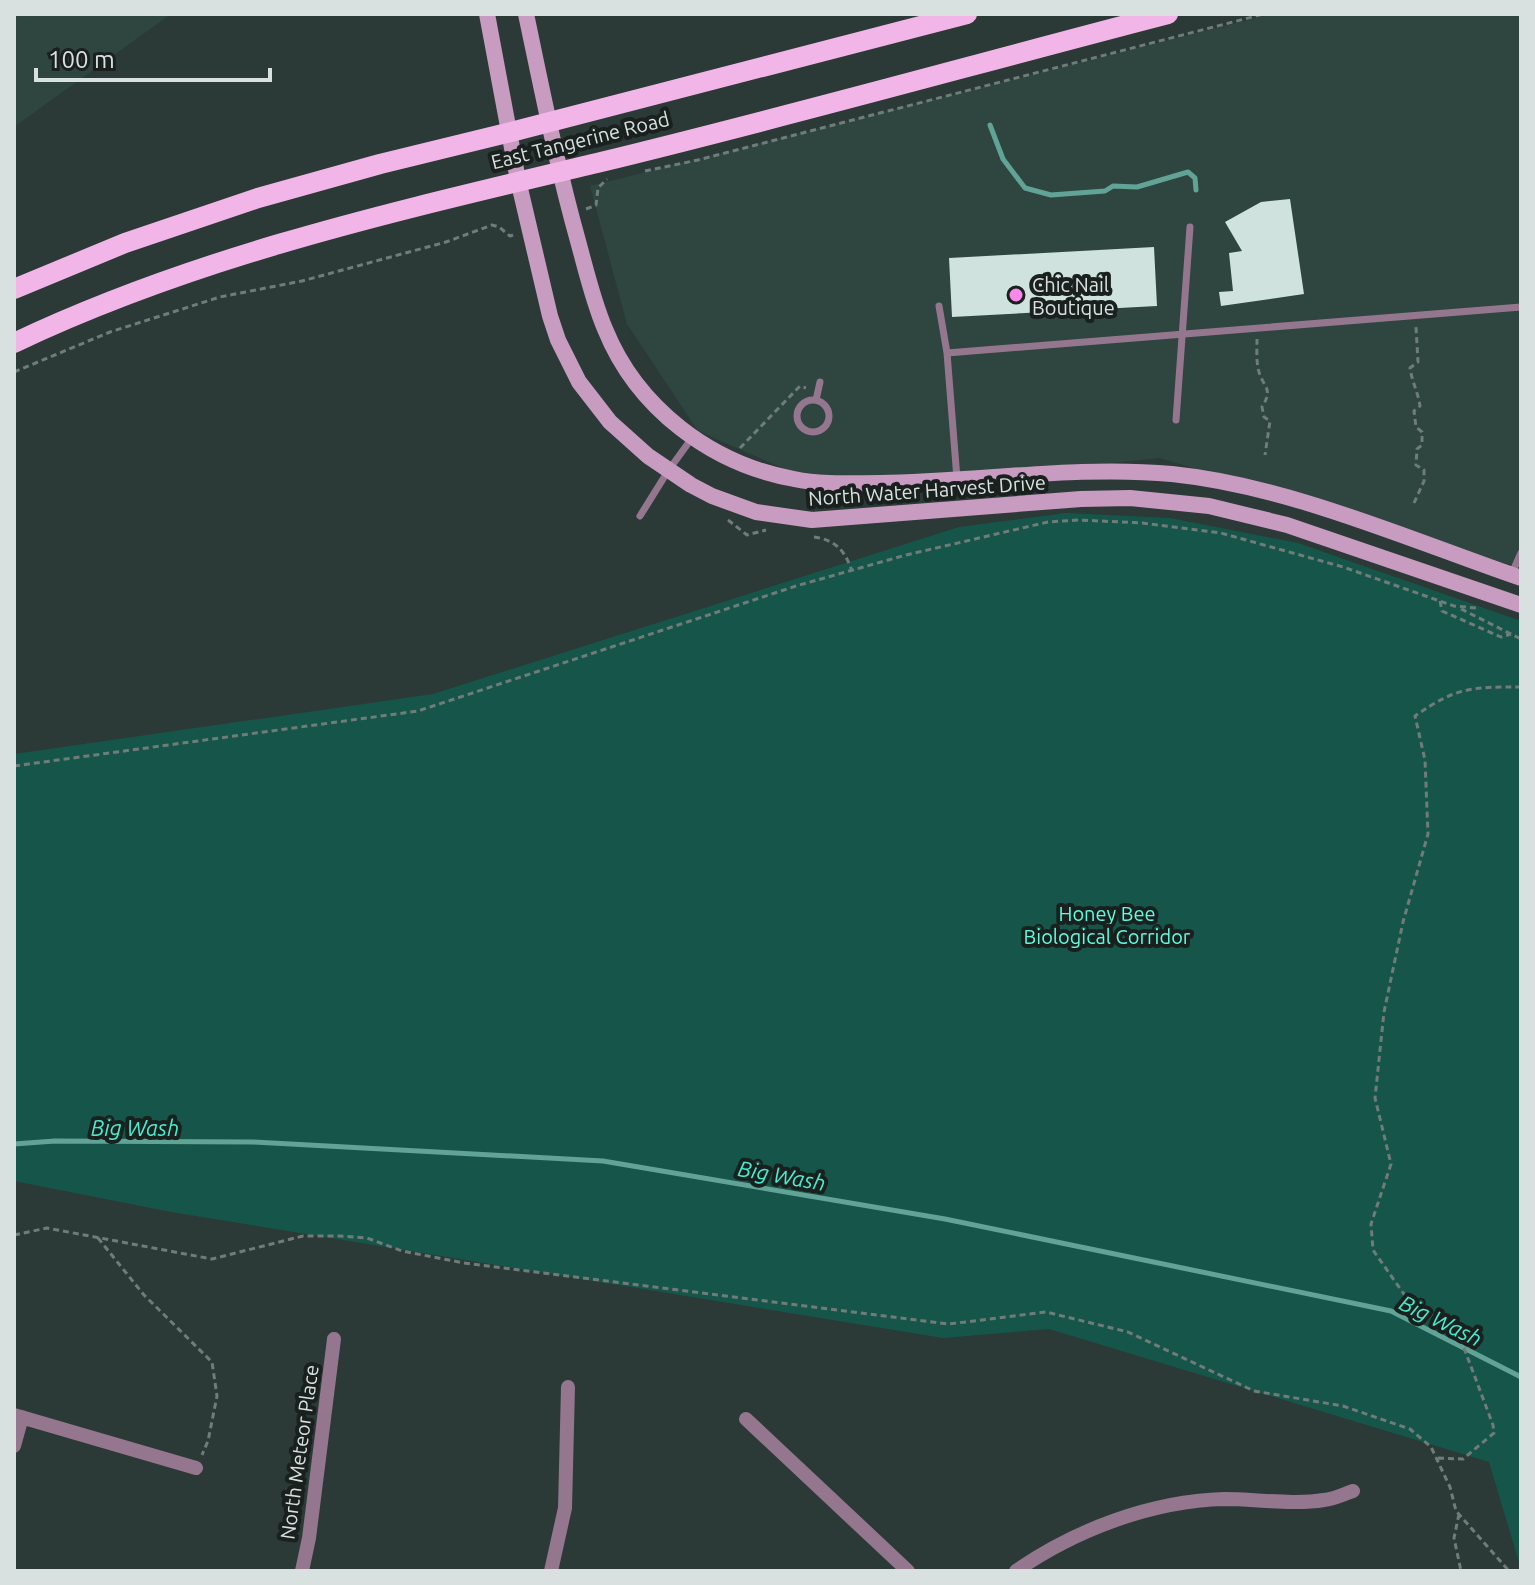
<svg xmlns="http://www.w3.org/2000/svg" width="1535" height="1585" viewBox="0 0 1535 1585" font-family="Ubuntu,sans-serif">
<style>
.built{fill:#2e4540}
.green{fill:#16554a}
.lines{fill:none;stroke-linecap:round;stroke-linejoin:round}
.stream{stroke:#62a398;stroke-width:5}
.building{fill:#cfe2dd}
.path{stroke:#707c79;stroke-width:3;stroke-dasharray:6 4;stroke-linecap:butt}
.lane{stroke:#94778f;stroke-width:7}
.street{stroke:#94778f;stroke-width:14}
.secondary{stroke:#c89bc1;stroke-width:16}
.primary{stroke:#f1b6e7;stroke-width:20}
.poi-dot{fill:#f888ea;stroke:#19201e;stroke-width:3}
.labels{text-anchor:middle;dominant-baseline:central;stroke-width:8;stroke-linejoin:round;paint-order:stroke}
.street-label{font-size:20px;fill:#d8e1df;stroke:#19201e}
.poi-label{font-size:20px;fill:#d8e1df;stroke:#19201e;text-anchor:start}
.park-label{font-size:20px;fill:#5dfde0;stroke:#19201e}
.water-label{font-size:22px;font-style:italic;fill:#47edd0;stroke:#19201e}
</style>
<rect width="100%" height="100%" fill="#2b3a36"/>
<!-- built -->
<path class="built" d="M14,14h157l-157,113z
M1272,14h249v554l-361,-110 -205,21 -159,-5 -98,-43 -71,-107 -37,-138z"/>
<!-- green -->
<path class="green" d="M1066,513l104,5 128,25 223,78v948l-32,-107 -440,-133 -106,9 -772,-126 -157,-31v-427l419,-60 526,-167z"/>
<g class="lines">
<!-- stream -->
<path class="stream" d="M990,125l13,34 22,29 26,7 54,-4 8,-5 24,1 51,-15 7,6 1,12
M14,1144l41,-3 198,1 350,19 342,58 446,92 130,66"/>
</g>
<!-- building -->
<path class="building" d="M1290,199l14,95 -83,12 -2,-14 14,-1 -4,-38 13,-2 -17,-29 36,-20z
M1154,247l3,59 -205,11 -3,-59z"/>
<g class="lines">
<!-- path -->
<path class="path" d="M645,171l53,-11 566,-146
M586,209l10,-4 2,-17 9,-9
M1257,339c0,10 -1,23 2,33 4,15 15,16 3,35l2,10 6,4 -5,34
M14,372l96,-40 110,-35 82,-16 144,-39 46,-17 7,2 11,9 5,-2
M740,448l60,-62 6,2
M1414,503l10,-22v-11l-8,-5 1,-16 5,-4v-13l-6,-5 -2,-16 6,-5c-2,-14 -8,-24 -10,-38l8,-6 -2,-35
M728,520l19,15 19,-5
M814,537c22,3 31,14 38,34
M1440,601l2,10 59,26 10,-3
M1461,609l60,30
M14,766l404,-55 378,-125 110,-31 142,-33 31,-2 63,3 79,10 122,34 111,39 23,2
M14,1235l33,-7 165,31 91,-23h36l28,2 35,13 62,12 485,61 97,-12 82,20 126,59 89,15 67,23 21,18 19,40 6,24 53,60
M98,1238l46,57 68,67 5,34 -9,45 -6,14
M1438,1458l25,1 31,-26 -1,-8 -38,-101 -42,-17 -40,-57 -2,-26 20,-60 -16,-66 9,-86 19,-90 25,-88 -3,-74 -10,-44c41,-29 57,-29 106,-29
M1459,1514l-5,24 7,33"/>
<!-- lane -->
<path class="lane" d="M939,306l8,47 10,126
M947,353l574,-46
M797 416a16 16 0 1 1 32 0a16 16 0 1 1-32 0Z
M816,400l4,-18
M1176,420l14,-193
M640,516l28,-45 24,-33
M1512,573l9,-20"/>
<!-- street -->
<path class="street" d="M14,1415l182,53
M746,1419l162,152
M14,1446l8,-29
M302,1571l7,-33 25,-199
M551,1571l14,-63 3,-121
M1016,1571c59,-41 135,-70 208,-72 31,0 70,6 100,1 10,-1 20,-6 29,-9"/>
<!-- secondary -->
<path class="secondary" d="M487,14l31,166 32,136 8,24 21,42 31,40 38,34 43,29 21,11 44,16 56,8 269,-21 49,-1 79,8 78,19 234,80
M526,14c16,76 31,152 52,227 8,29 15,60 27,88 32,79 106,135 189,150 28,6 58,4 86,4 96,-1 197,-18 292,-9 117,12 238,66 349,104"/>
<!-- primary -->
<path class="primary" d="M14,289l111,-46 133,-45 122,-34 131,-32 456,-118
M14,343c187,-89 387,-133 587,-181 190,-46 378,-99 567,-148"/>
</g>
<!-- markers -->
<circle class="poi-dot" cx="1016" cy="295" r="8"/>
<g class="labels">
<!-- street labels -->
<g class="street-label">
<text transform="translate(580 140) rotate(-14)">East Tangerine Road</text>
<text transform="translate(927 490) rotate(-4)">North Water Harvest Drive</text>
<text transform="translate(299 1452) rotate(-82)">North Meteor Place</text>
</g>
<!-- poi labels -->
<g class="poi-label">
<text x="1032" y="284">Chic Nail<tspan x="1032" dy="23">Boutique</tspan></text>
</g>
<!-- park labels -->
<g class="park-label">
<text x="1107" y="913">Honey Bee<tspan x="1107" dy="23">Biological Corridor</tspan></text>
</g>
<!-- water labels -->
<g class="water-label">
<text x="135" y="1127">Big Wash</text>
<text transform="translate(782 1175) rotate(10)">Big Wash</text>
<text transform="translate(1441 1320) rotate(26)">Big Wash</text>
</g>
</g>
<!-- border -->
<rect width="1535" height="1585" fill="none" stroke="#d8e1df" stroke-width="32"/>
<!-- scale -->
<path d="M36 68v12h234v-12" fill="none" stroke="#d8e1df" stroke-width="4"/>
<text x="48" y="68" font-size="24" fill="#d8e1df" stroke="#19201e" stroke-width="6" paint-order="stroke">100 m</text>
</svg>
